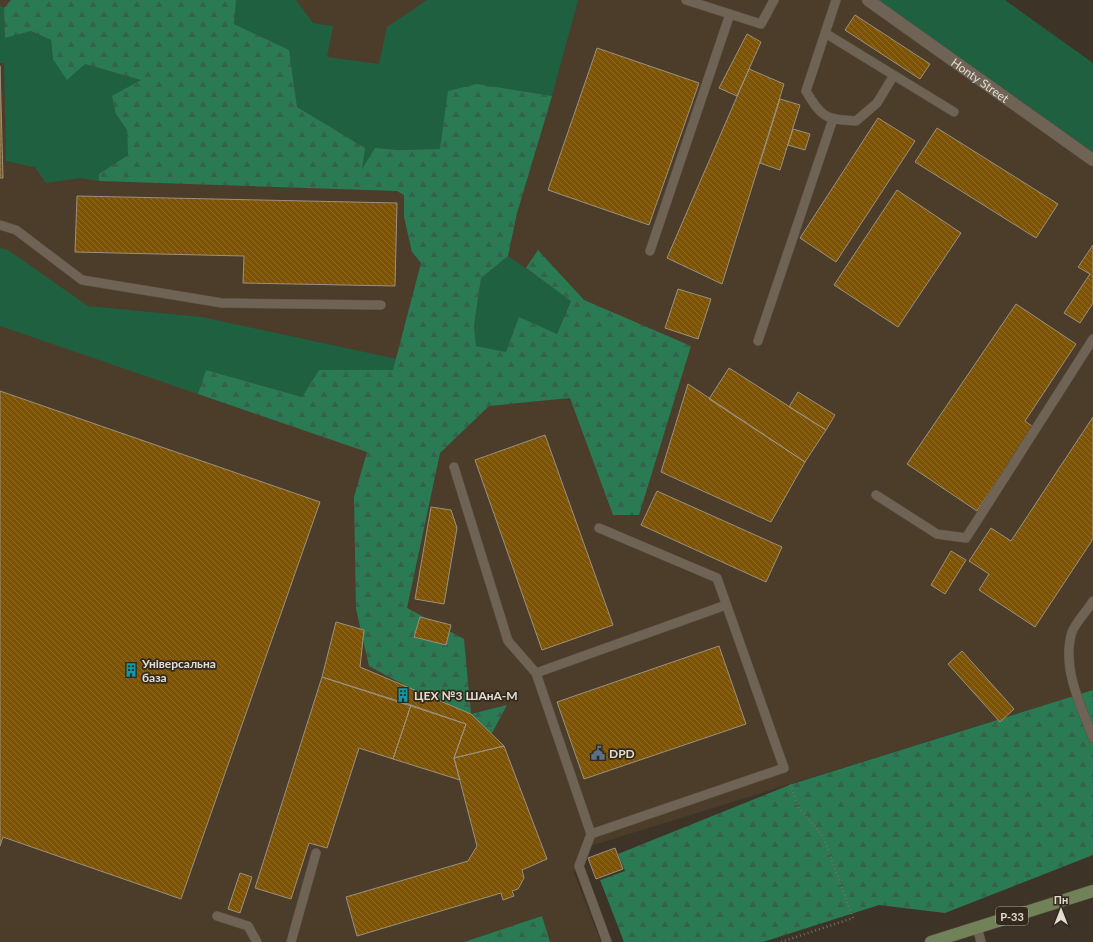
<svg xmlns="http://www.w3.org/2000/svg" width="1093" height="942" viewBox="0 0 1093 942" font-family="Lato,sans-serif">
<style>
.built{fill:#4b3d2a}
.green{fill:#1f6041}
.forest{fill:url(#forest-firs)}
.building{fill:url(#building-back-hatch);stroke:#9b9080}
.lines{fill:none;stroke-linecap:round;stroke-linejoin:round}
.lane-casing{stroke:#595145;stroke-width:10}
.street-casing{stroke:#595145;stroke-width:13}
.primary-casing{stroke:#595145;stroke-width:13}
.path{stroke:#766d62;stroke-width:2.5;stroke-dasharray:1 3;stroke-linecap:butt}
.lane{stroke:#6e6354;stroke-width:9}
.street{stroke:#6e6354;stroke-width:12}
.primary{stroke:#718259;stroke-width:12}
.labels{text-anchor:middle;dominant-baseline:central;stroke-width:3.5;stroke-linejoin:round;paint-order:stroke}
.shield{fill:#33291c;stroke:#aea69c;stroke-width:1}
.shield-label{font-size:11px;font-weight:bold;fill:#e2dcd3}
.street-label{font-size:12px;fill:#e2dcd3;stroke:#33291c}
.poi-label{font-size:12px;font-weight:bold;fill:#e2dcd3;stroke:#33291c;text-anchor:start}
</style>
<defs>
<pattern id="forest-firs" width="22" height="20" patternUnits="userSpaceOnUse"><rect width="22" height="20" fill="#2a7a54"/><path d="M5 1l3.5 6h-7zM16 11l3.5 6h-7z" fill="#36614b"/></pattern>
<pattern id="building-back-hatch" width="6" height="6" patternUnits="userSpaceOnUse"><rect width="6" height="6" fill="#7d5305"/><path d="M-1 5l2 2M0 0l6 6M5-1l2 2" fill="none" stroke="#8f6b29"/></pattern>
</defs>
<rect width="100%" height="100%" fill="#3d3326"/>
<!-- built -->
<path class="built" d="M0,0h868l225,160v530l-509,158 -10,25 27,69h-601z"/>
<!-- green -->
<path class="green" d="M236,0h60l17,23 20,3 -6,31 52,7 8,-37 40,-27h151l-26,96 -75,-12 -37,65 -41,1 -23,-2 -15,22 4,-22 -68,-41 -8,-57 -55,-26z
M868,0h137l88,63v97z
M0,6l4,2 1,30 26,-7 20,9 2,19 32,5 57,16 -26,34 11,16 1,25 -28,19 -1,7 -19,-3 -34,5 -12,-17 -1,1 -27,-6 -2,-98h-4z
M0,248l8,2 80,56 114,11 195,42 -4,11h-74l-17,27 -96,-27 -8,24 -198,-68z
M508,256l63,44 -14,34 -51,18 -30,-6 -2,-20 7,-48z"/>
<!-- forest -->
<path class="forest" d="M11,0h225l-2,24 55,26 8,57 68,41 -3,21 13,-21 24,2 41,-1 8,-58 29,-7 75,12 -35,117 -9,43 -27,22 -7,48 2,20 30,6 13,-35 38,17 14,-33 -45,-33 12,-18 46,50 107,46 -52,169h-26l-43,-117 -81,8 -49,47 -33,155 57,31 7,75 36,-9 -15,28 -123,-67 -13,-57 -2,-112 13,-45 -169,-58 8,-24 96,27 17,-27h74l28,-107 -9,-11 -8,-35v-22l-7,-4 -298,-10v-7l29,-19 -1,-25 -11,-16 -4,-18 29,-16 -56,-16 -18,16 -14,-21 -2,-19 -20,-9 -26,7 -1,-30z
M1093,690v165l-148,58 -66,-8 -116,37h-139l-24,-62 25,-9 -7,-17 174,-70z
M542,916l8,26h-86z"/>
<!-- building -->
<path class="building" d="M855,15l75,49 -10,15 -75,-49z
M747,34l14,8 -24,54 -18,-8z
M597,48l102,35 -50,142 -101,-35z
M0,66l3,112h-3z
M749,69l35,15 -62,200 -55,-26z
M780,99l20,6 -20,65 -20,-7z
M878,118l37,23 -79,121 -36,-24z
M937,128l121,76 -22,34 -121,-76z
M793,129l17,5 -5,16 -17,-5z
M897,190l64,43 -63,94 -64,-42z
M77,196l320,7 -2,83 -152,-3 1,-27 -169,-4z
M1093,245v58l-13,20 -16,-10 26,-39 -12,-7z
M678,289l33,10 -13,40 -33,-11z
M1016,304l60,40 -51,77 8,6 -56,84 -70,-47z
M729,368l97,62 -21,32 -96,-63z
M688,384l117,78 -34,60 -110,-50z
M0,391l320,111 -139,397 -178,-62 -3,9z
M798,392l37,23 -9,15 -37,-23z
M1093,417v122l-58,88 -56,-37 10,-16 -20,-13 22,-33 20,13z
M545,435l68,190 -71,25 -67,-190z
M657,491l125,56 -16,35 -125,-57z
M431,507l20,3 6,18 -13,76 -29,-5z
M951,551l15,9 -21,34 -14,-9z
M420,617l31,8 -5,20 -32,-8z
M336,622l28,8 -4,37 111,47 33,32 -50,12 12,-34 -144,-47z
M719,646l27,78 -162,55 -27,-77z
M962,651l52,58 -14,13 -52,-58z
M322,677l89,28 -18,54 -34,-11 -32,100 -18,-5 -18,56 -36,-11z
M411,705l55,19 -12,34 6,22 -67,-21z
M504,746l43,113 -25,11 2,8 -6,11 -6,2 2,5 -11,4 -2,-7 -144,43 -11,-39 122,-36 9,-15 -23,-88z
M615,848l8,21 -27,10 -8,-21z
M240,873l12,4 -12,36 -12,-4z"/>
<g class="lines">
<defs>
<path id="lane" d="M686,0l75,24 13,-24
M836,0l-30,91c16,27 19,28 50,30l21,-18 17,-28
M825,33l129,79
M0,225l16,5 66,50 140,23 159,2
M650,251l80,-237
M758,341l75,-222
M454,467l54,174 28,32 55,161
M876,495l61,39 29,4 127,-199
M599,528l118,50 67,190 -193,66 -12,32 28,76
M1093,601c-6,10 -17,21 -21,31 -11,35 9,74 21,106
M536,673l190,-68
M217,916l31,10 9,16
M977,927l4,15
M291,942l25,-89"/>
<g id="street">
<path id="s1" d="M868,0l225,160"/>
</g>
<path id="primary" d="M931,942l162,-51"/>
</defs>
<!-- lane casing -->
<use href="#lane" class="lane-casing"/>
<!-- street casing -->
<use href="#street" class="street-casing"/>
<!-- primary casing -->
<use href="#primary" class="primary-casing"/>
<!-- path -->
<path class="path" d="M781,942l72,-24 -30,-82 -24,-28 -10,-26"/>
<!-- lane -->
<use href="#lane" class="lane"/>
<!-- street -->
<use href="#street" class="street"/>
<!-- primary -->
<use href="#primary" class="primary"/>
</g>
<!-- icons -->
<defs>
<symbol id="building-bare" viewBox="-9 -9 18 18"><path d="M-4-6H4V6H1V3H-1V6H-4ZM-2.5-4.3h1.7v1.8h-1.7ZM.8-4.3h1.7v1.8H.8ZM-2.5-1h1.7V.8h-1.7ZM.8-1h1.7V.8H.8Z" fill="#0f9aa8" stroke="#33291c" stroke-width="2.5" paint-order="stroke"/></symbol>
<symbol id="civic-bare" viewBox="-9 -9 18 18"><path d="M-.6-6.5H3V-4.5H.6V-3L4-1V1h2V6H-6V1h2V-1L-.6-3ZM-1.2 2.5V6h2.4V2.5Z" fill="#5c6f8a" stroke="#33291c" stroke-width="2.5" paint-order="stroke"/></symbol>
</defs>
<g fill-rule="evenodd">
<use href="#building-bare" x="121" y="660" width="20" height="20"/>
<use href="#building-bare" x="393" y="685" width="20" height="20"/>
<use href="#civic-bare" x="588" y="743" width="20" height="20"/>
</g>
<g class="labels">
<!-- shield labels -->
<rect class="shield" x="996" y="907" width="32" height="18" rx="3"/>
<g class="shield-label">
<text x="1012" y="916">Р-33</text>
</g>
<!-- street labels -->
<g class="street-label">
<text stroke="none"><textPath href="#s1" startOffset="138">Honty Street</textPath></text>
</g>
<!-- poi labels -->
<g class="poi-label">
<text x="142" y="663">Універсальна<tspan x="142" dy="14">база</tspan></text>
<text x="414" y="695">ЦЕХ №3 ШАнА-М</text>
<text x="609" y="753">DPD</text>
</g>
</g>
<!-- north arrow -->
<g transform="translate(1061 910)" stroke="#33291c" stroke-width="3" paint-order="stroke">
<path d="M0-3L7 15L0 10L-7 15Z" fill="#e2dcd3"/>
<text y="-6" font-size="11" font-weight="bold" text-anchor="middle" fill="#e2dcd3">Пн</text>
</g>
</svg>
